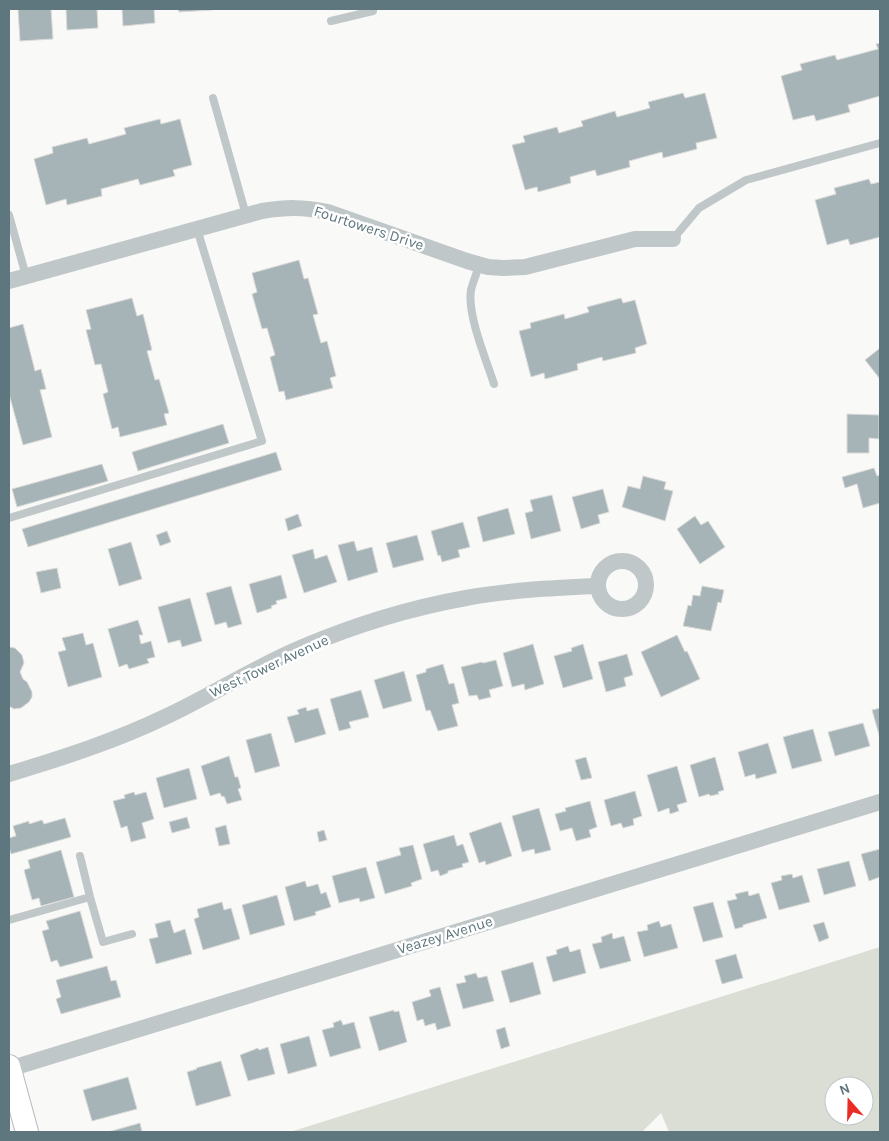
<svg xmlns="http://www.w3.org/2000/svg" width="889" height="1141" viewBox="0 0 889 1141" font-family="Karla,sans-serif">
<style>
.green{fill:#daded5;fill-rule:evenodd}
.building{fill:#a6b4b7;stroke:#dbdbd9}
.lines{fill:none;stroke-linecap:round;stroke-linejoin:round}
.secondary-casing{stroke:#b2bbbe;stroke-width:24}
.lane{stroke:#c0c7c9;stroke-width:8}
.street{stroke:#c0c7c9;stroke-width:16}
.secondary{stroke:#fff;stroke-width:22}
.labels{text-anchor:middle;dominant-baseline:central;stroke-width:5;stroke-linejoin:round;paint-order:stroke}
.street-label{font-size:15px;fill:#5e767d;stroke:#fff}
</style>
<rect width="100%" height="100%" fill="#f9f9f7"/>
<!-- green -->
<path class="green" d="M880,947v185h-211l-8,-19 -19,19h-352zM834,1086h30v30h-30z"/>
<!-- building -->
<path class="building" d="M18,9h33l2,30 -33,2z
M66,9h37h-6l1,19 -31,2z
M122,9h32l1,14 -32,3z
M178,9h33l1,1 -33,2z
M880,43v53l-32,9 2,7 -34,9 -2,-6 -21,5 -12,-44 21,-6 -2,-6 35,-9 2,5 41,-11 -2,-5z
M683,93l2,5 20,-5 12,45 -21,5 1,6 -34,9 -1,-6 -33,9 1,6 -33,9 -2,-6 -25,7 1,6 -33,9 -1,-5 -12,3 -13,-45 13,-3 -2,-6 34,-9 2,6 24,-7 -2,-5 34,-10 2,6 33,-9 -2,-6z
M160,119l1,5 19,-5 12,46 -19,5 2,6 -35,9 -2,-6 -37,10 1,7 -35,9 -1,-6 -20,6 -12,-46 19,-6 -1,-6 35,-9 2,6 37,-10 -2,-6z
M869,179l2,5 9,-2v55l-30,8 -2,-6 -21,6 -12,-45 21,-6 -2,-6z
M299,260l5,19 4,-1 10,36 -5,1 8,28 6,-2 9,35 -6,2 3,10 -47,12 -2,-9 -5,1 -9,-35 5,-2 -8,-27 -5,1 -10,-35 5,-2 -5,-19z
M132,298l5,18 6,-2 9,36 -5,1 8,29 4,-1 10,34 -5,1 3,11 -47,12 -2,-10 -6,2 -9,-35 5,-2 -7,-28 -6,1 -9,-35 5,-1 -5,-19z
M621,298l2,5 12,-3 12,44 -12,4 1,5 -33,8 -1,-4 -25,7 1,6 -33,9 -1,-6 -13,4 -12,-46 12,-3 -1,-5 34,-9 1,5 24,-7 -2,-5z
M23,324l12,47 6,-2 5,20 -6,1 12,47 -29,8 -14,-51v-66z
M880,348v31l-15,-19z
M847,414l32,1v24l-10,-1v15h-22z
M223,424l6,19 -91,28 -6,-19z
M276,452l6,18 -254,77 -6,-18z
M102,464l6,17 -91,26 -5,-18z
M874,468l3,8 2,-1 1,4v24l-17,5 -6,-24 -12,4 -3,-11z
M643,476l23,6 -2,7 9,2 -8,30 -43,-14 6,-21 12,3z
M603,489l6,23 -11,3 2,8 -19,6 -9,-32z
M552,495l9,36 -30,8 -6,-26 8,-2 -3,-11z
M508,508l7,26 -32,8 -6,-25z
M298,514l4,12 -14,5 -3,-12z
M695,516l6,9 7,-4 17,26 -25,17 -23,-35z
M463,522l7,25 -12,3 2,7 -18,5 -2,-7 -2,1 -7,-25z
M167,531l4,11 -11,4 -4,-11z
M417,535l7,25 -31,8 -7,-25z
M354,541l3,10 15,-4 6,25 -30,9 -10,-36z
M131,542l11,37 -23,7 -11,-37z
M313,549l2,10 12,-4 10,27 -33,11 -12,-38z
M57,568l4,20 -20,5 -5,-21z
M281,575l6,23 -11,3 1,3 -6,2 1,2 -15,5 -8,-29z
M231,586l11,38 -14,4 -2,-6 -11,3 -9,-32z
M702,586l22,4 -3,13 -3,-1 -7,29 -28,-5 5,-21 3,1 2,-11 7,1z
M190,598l12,43 -20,6 -2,-7 -12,3 -10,-36z
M138,620l5,15h-4l2,9 10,-3 4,16 -8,2 2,4 -20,6 -2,-5 -8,3 -11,-38z
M83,633l3,12 7,-2 9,34 -34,10 -10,-35 8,-2 -4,-12z
M677,635l8,17 2,-1 13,28 -39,18 -20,-45z
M533,644l11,40 -19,6 -1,-6 -12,3 -9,-34z
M583,644l10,35 -30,9 -9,-32 18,-5 -1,-3z
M9,647l6,1 7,7 2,8 -4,9 3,7 4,3 5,10v5l-3,5 -8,6 -7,1 -5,-3z
M627,654l6,21 -9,3 2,8 -20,6 -8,-30z
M496,660l7,26 -14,4 2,7 -12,3 -2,-5 -8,1 -8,-29 21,-5 1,1z
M443,664l6,20 5,-1 5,20 -7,2 6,21 -20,5 -8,-21 -4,1 -10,-36 10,-3v-3z
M404,671l8,30 -29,8 -9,-29z
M361,690l8,27 -20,5 2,6 -12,3 -9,-32z
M306,707l1,4 11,-3 8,26 -31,9 -8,-26 12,-3 -2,-4z
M880,708v30l-8,-28z
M863,723l7,23 -35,10 -7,-24z
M813,729l9,32 -30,8 -9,-32z
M271,733l9,33 -25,7 -9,-33z
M768,743l9,30 -21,6 -1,-5 -10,3 -7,-25z
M229,756l6,21h3l3,11 -3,1 4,11 -15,4 -3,-8 -2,1 -2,-4 -10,3 -9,-30z
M586,757l6,21 -11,2 -6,-20z
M715,757l9,33 -6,2 1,2 -9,2 -1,-2 -10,3 -9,-32z
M677,766l10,36 -10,3 2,6 -9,3 -1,-6 -11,4 -11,-37z
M189,768l8,31 -33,9 -8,-30z
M635,791l7,25 -9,3 1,6 -11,3 -2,-5 -10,3 -7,-26z
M134,792l1,3 11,-3 8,27 -12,4 4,15 -15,4 -4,-16 -6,2 -8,-27 12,-3 -1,-3z
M590,801l7,26 -8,3 2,7 -15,4 -4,-13 -12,3 -5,-17 11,-3 -1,-3z
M539,808l12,42 -16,4 -1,-5 -12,3 -10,-36z
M187,817l3,11 -18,5 -3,-11z
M65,818l6,19 -60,17 -2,-7v-9l7,-2 -3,-10 16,-5v3l13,-4 2,4z
M501,822l11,34 -26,9 -1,-4 -6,2 -10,-30z
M226,825l4,19 -11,2 -4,-18z
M324,830l3,10 -8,2 -2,-10z
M454,835l3,11 6,-2 6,18 -7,2 1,3 -15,4v2l-8,3 -2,-6 -7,2 -8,-28z
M413,845l9,34 -11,4 1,3 -27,8 -9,-32 25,-7 -2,-7z
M880,849v28l-11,4 -8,-27z
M61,850l13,47 -33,9 -2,-8 -7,2 -8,-30 6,-2 -2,-8z
M849,861l7,25 -32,9 -7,-26z
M366,867l9,31 -15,4 -1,-4 -20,5 -7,-27z
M792,874l1,4 9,-3 8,27 -31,8 -8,-27 11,-3 -1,-4z
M305,881l2,6 11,-3 3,10 5,-2 5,15 -16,5 1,3 -22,6 -9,-34z
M748,891l1,5 10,-3 8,25 -24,7v2l-8,2 -8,-28 10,-2 -2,-5z
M277,895l8,30 -35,10 -8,-30z
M222,902l2,8 7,-2 9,31 -37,11 -9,-31 5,-2 -2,-8z
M713,902l10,35 -20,5 -10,-35z
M80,911l13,47 -33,9 -3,-7 -6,2 -9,-31 7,-2 -3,-8z
M170,920l4,13 11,-4 7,25 -36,10 -7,-25 9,-2 -3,-13z
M659,921l2,6 10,-3 7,24 -34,9 -7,-25 11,-2 -1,-5z
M824,922l5,16 -10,4 -6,-17z
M612,933l1,6 11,-3 7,25 -31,8 -8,-25 10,-2 -1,-5z
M568,946l2,6 10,-3 6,24 -33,9 -7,-25 11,-3 -1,-4z
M736,954l7,24 -21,6 -7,-24z
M533,962l8,32 -31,9 -9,-32z
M107,966l4,15 5,-1 5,17 -60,17 -5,-15 5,-2 -5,-17z
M476,973l2,5 9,-2 7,25 -31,8 -7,-25 10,-2 -2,-6z
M440,987l11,39 -14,4 -2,-7 -10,3 -2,-7 -6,2 -5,-19 19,-6 -2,-6z
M394,1010v2l5,-1 8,31 -28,9 -10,-34z
M341,1020l2,5 11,-3 7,26 -31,9 -8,-27 12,-3 -1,-4z
M505,1027l5,19 -9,3 -5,-19z
M309,1036l8,30 -29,8 -8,-30z
M268,1047l7,27 -27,7 -8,-26 18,-7 1,2z
M221,1061l10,35 -35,10 -9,-34 10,-3 -1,-1z
M128,1077l9,32 -45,12 -9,-31z
M140,1123l2,9h-34z"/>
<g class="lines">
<defs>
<path id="secondary" d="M9,1066l18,66"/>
</defs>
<!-- secondary casing -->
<use href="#secondary" class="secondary-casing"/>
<!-- lane -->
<path class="lane" d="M331,21l42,-10v-2
M213,98l33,117
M9,215l17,61
M673,239l26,-31 47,-28 134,-37
M479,265c-2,8 -6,17 -8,25 -4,25 15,69 23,94
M9,518l253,-77 -65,-212
M90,897l13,45 29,-8
M9,920l81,-23 -10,-41"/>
<!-- street -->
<path class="street" d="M9,281l253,-70c26,-4 40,-4 66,1l139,49 21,6 15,1 22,-1 110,-28h38
M598 585a24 24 0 1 1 48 0a24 24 0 1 1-48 0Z
M9,774c53,-16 106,-33 156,-57 47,-22 90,-50 138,-70 52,-22 107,-39 163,-49 43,-8 88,-10 131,-12
M9,1069l871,-267"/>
<!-- secondary -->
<use href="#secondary" class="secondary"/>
</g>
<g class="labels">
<!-- street labels -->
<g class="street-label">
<text transform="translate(369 228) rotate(18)">Fourtowers Drive</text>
<text transform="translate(269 666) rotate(-25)">West Tower Avenue</text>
<text transform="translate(445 935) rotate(-17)">Veazey Avenue</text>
</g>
</g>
<!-- border -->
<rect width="889" height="1141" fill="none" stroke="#5e767d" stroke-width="20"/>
<!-- north arrow -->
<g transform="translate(849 1101) rotate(340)"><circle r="24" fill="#ffffff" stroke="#bfc8cb"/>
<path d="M0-4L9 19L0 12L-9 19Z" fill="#ea2c26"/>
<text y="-8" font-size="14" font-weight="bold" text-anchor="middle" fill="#5e767d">N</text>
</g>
</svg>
